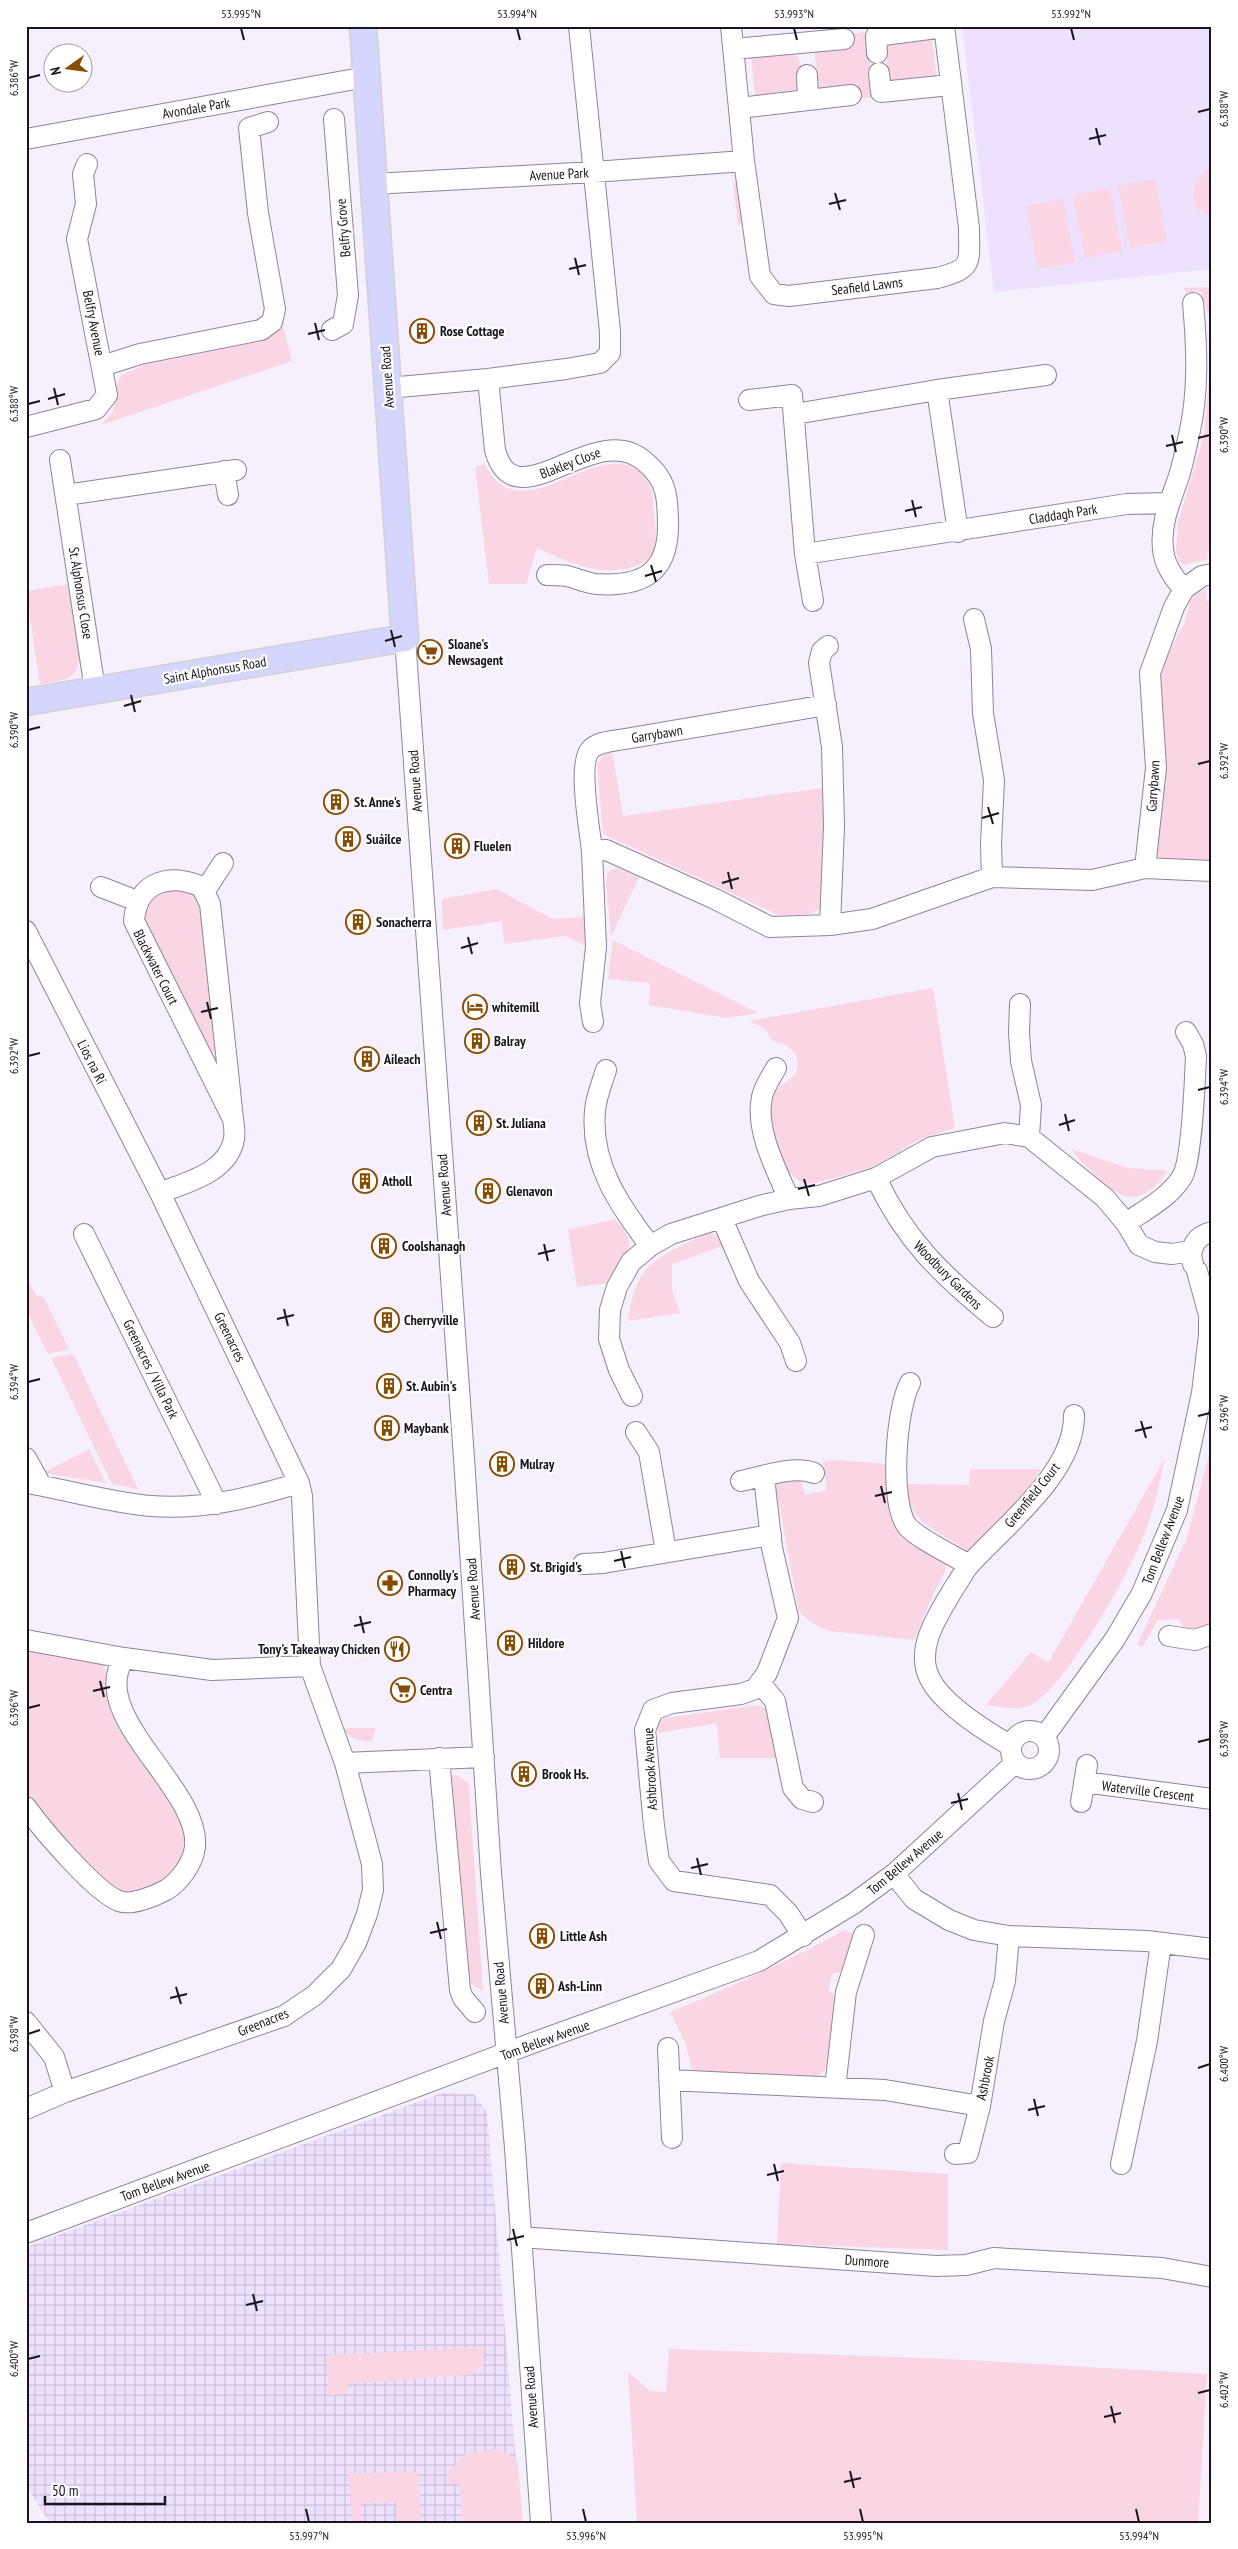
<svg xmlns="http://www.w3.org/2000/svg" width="1238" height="2549" viewBox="0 0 1238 2549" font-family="'PT Sans Narrow',sans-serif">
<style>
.built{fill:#eee1ff}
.industrial{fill:url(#industrial-grid)}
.grass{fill:#fad5e3}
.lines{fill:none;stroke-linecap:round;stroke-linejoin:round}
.minor-casing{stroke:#8f839e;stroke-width:22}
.major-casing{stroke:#d1d0d2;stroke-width:29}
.minor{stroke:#fff;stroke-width:20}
.major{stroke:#d4d6fe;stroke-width:26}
.ticks{fill:none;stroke:#19141e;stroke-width:2}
.labels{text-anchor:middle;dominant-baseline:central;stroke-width:4.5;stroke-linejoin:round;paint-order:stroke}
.street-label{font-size:14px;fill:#19141e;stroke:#fff}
.poi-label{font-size:14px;font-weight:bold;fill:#19141e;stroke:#fff;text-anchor:start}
.neatline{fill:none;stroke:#19141e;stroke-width:2}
.ticks-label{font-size:12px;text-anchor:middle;fill:#19141e}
</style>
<defs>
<pattern id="industrial-grid" width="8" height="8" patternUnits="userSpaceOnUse" patternTransform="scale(1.25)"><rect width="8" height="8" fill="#eee1ff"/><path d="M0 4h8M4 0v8" fill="none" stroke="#ccc0da"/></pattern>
</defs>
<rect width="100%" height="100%" fill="#f5f0fc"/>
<!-- built -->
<path class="built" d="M962,26h250v243l-218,23z"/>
<!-- industrial -->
<path class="industrial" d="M442,2093l32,1 13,18 34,411h-471l-24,-37v-239z"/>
<!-- grass -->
<path class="grass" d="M866,32l7,65 -17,2 -37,-6 -5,-45 35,-14z
M931,33l6,47 -48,2 -5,-41z
M792,52c12,6 10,27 12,40l-48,12 -5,-47z
M1212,166v48h-2l-13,-5c-9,-22 -1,-28 15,-43z
M1155,179l12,62 -37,7 -12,-62z
M740,182l3,41 -5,2 -5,-42z
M1110,188l12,63 -37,7 -12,-63z
M1063,199l12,63 -37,7 -12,-63z
M1212,287v29l-5,-4 -6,-21 -15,1 -3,-4z
M282,322l10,39 -191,64 11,-12 3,-11 1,-17 6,-10 22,-10 115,-23 17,-10z
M1212,347v202l-5,3 1,7 -24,6 -4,-3 -4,-11 2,-28 26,-89z
M485,464c35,73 115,-31 156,9 9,9 12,18 12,31 1,14 6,36 0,49 -4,6 -11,11 -18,13 -34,12 -67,-4 -98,-18l-11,36h-37l-14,-117z
M69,584l14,76 -4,1c-3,21 -21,20 -39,23l-14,-93z
M1206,589l1,12h5v266l-54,-5 -2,-5 2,-169 10,-35 16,-29 7,-24 10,-9z
M612,752l11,64 200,-28v104l-3,16 -10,6 -31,1 -176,-81 -6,-70 8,-10z
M617,868l22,9 -28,60 -5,-56 2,-9z
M174,888l15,3 12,8 15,152 -5,2 -5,-2 -65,-127c1,-25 11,-30 33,-36z
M497,889l55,30 32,-2 2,29 -21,-10 -61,8 -2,-23 -59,9 -1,-31z
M613,940l145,73 -31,5 -78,-13 1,-22 -42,-4z
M933,988l22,140 -35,11 -47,28 -58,16h-13c-6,-5 -15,-12 -20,-19 -9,-11 -15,-57 -7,-71 5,-9 17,-12 21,-21 7,-17 -9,-30 -24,-31 -5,-12 -11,-16 -23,-20z
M1072,1149l56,19 40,3c-38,51 -58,16 -92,-15z
M615,1219c28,32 8,30 -5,64l-33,4 -9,-57z
M710,1233l9,4 4,9 -51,18v26l8,23 -52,8c6,-42 14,-56 53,-75 10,-5 19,-10 29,-13z
M26,1277l10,18 8,3 25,51 -21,5 -22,-44z
M73,1354l65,135 -26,-5 -61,-126z
M1212,1443v184l-18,5 -11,-6 -4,-7 -21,1 -16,27 -5,-2 50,-107z
M89,1449l17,34 -63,-10z
M1165,1458c-6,26 -11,52 -21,77 -14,36 -80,155 -113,170 -14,6 -31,2 -45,0l45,-53 17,11z
M835,1460l54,4 1,33 56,65 -1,10 -12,23 -19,45 -85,-9 -17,-8 -13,-11 -24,-129 18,-5 8,3 4,14 22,-5 -4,-28z
M970,1469h71c-19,32 -44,58 -73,82 -27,-18 -64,-30 -60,-67l61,1z
M26,1649l70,12 8,4 6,21 70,132c3,8 6,17 5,26 -3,32 -43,59 -73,43 -13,-7 -81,-84 -86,-97 -3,-9 0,-25 0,-34 0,-36 0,-71 0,-107z
M755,1705l13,4 12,49h-60l-3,-35 -59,10v-7l3,-6 5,-2z
M347,1728h29l-4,13c-13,0 -21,-1 -29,-12z
M457,1775l11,8 1,6 14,202 -19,-11 -17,-204z
M845,1930l11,5 -11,32 -6,6h-6l-5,18 4,1 4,8 -8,65 -6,8 -10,6 -120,-6 -6,-29 -16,-32c60,-24 118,-51 175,-82z
M781,2163l167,11v76l-171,-6z
M483,2347l2,16 -14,12 -124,9v10l-18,1 -3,-40z
M669,2349l282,10 256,15 -9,149h-561l-9,-151 22,19 16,1z
M499,2449l14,8 5,7 5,59h-61l-2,-39h-11l-2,-11 19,-20z
M418,2472l3,51h-24l-1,-21 -35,2 1,19h-10l-3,-50z"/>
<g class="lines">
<defs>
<path id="minor" d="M731,26l13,135 16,115 14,18 15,2 148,-18c37,-10 32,-14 32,-50l-25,-202
M733,49l111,-10
M877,53l-1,-17 68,-9
M879,73l2,19 69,-7
M807,75l1,25
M740,108l111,-13
M26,139l340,-62
M373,184l221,-12 150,-11
M332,330l11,-6 5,-29 -14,-176
M102,366l38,-12 121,-24 11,-8 3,-13 -17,-96 -9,-85 19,-6
M488,379l7,71c20,74 99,-32 149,11 10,8 18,18 21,30 3,11 3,24 3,35 0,48 -27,61 -72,58 -10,-1 -20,-6 -29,-8 -7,-1 -13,-1 -20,-1
M388,388l100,-9 78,-10 34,-6 10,-10v-21l-31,-306
M937,390l109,-15
M749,400l43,-5 13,159 8,47
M795,414l142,-24 21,142
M26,427l70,-18 11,-14 -30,-156 9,-35 -3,-30 4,-10
M60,460l35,230
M224,471l4,24
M66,495l170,-25
M805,554l322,-50 42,-1
M1184,589c-10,-10 -20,-25 -21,-40 -3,-26 8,-49 16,-73 4,-13 7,-27 10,-41 10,-43 8,-88 4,-132
M974,619l7,30 2,64 11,67 -3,64 1,33
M405,638l59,820 27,415 24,275 26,375
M828,646l-6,5 -3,12 13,84 2,79 -4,99
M592,851c-2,-20 -15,-89 -1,-102 9,-8 23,-8 34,-10l201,-34
M1145,868l66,3
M101,887l36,14
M204,892l19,-29
M26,931l134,262 139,290 3,13 8,170 35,97
M1020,1004l-1,29 2,28 10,44 -2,32
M593,1022l-3,-19 6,-56 -4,-96 14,-1 109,49 55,28 60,-2 42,-6 120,-42 100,3 53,-12 11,-100 -6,-95 24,-66 10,-18 18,-13 10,-2
M776,1068c-5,9 -12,19 -14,29 -7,33 14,72 27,102
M606,1070c-4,13 -10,27 -11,41 -5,54 25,94 55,135
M876,1178c29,62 65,96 117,139
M160,1193c26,-11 68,-20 74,-54 1,-6 0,-14 -1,-20l-23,-215 -8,-17c-33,-15 -65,-5 -68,34l99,198
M722,1219l27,62 41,62 6,18
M1126,1223c19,-13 44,-26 56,-46 10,-16 13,-98 14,-121l-3,-12 -7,-12
M84,1234l133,270
M1193,1264c-5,-15 3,-29 19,-32
M910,1383c-14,26 -21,118 -3,143 10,12 47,30 62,39
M632,1396l-13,-26 -10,-31 1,-29 7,-23 14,-25 19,-16 21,-12 88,-28 30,-7 30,-3 57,-18 56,-31 73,-14 24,4 76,61 21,25 13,22 16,7 17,2 19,-3
M636,1432l13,20 17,100
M26,1458l15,27
M764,1477l8,71 16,70 -21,55 -12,16 -14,5 -69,9 -19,7 -8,20 9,96 5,35 15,20 96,14 18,18 15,23
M741,1481c21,-4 52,-16 73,-8
M26,1483c42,7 83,19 125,23 52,4 99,-8 148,-23
M583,1564l20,-1 168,-28
M1169,1636l26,4 17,-6
M26,1640l98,18 88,12 98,-4
M760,1683l15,18 18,87 9,11 11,3
M1011 1750a19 19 0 1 1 38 0a19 19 0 1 1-38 0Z
M1044,1737l71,-98 27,-46 35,-83 25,-117 7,-58v-20l-12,-44
M1011,1746c-24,-14 -68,-41 -81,-67 -16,-31 9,-65 24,-91 6,-8 10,-18 17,-25 36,-39 104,-92 103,-148
M439,1758l21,232 3,8 12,14
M1084,1782l128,17
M1081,1802l6,-37
M26,1807c15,21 70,86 93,94 12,5 36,-5 47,-11 13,-8 27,-26 29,-43 6,-59 -109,-131 -71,-189
M894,1874l20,25 35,21 25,10 35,6 138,5 65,8
M26,2022l28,35 11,35
M668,2048l4,90
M669,2080l216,10 95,16 14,-85 11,-40 4,-45
M835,2088l11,-96 18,-57
M26,2109l39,-17 219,-76 31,-21 26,-26 15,-26 11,-29 6,-24 -1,-26 -27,-101 139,-6
M955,2154l13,-1 12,-47
M1121,2164l26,-123 14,-98
M26,2233l512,-192 221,-80 94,-57 41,-30 121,-111
M520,2237l416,29 30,-1 28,-7 168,10 50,9"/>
<path id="major" d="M26,702l379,-64 -42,-612"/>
</defs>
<!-- minor casing -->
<use href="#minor" class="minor-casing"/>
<!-- major casing -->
<use href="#major" class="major-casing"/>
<!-- minor -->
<use href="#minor" class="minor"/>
<!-- major -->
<use href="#major" class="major"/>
</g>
<!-- ticks -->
<path class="ticks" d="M241,28l3,12M517,28l3,12M794,28l3,12M1071,28l3,12M28,78l12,-3M1198,112l12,-3M1096,128l4,17M1089,139l17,-4M835,193l5,17M829,204l17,-4M575,258l4,17M569,269l17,-4M315,323l4,17M308,334l17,-4M54,388l4,17M48,399l17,-5M28,404l12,-3M1172,435l4,17M1198,438l12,-3M1166,446l17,-4M912,500l4,17M905,511l17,-4M651,565l5,17M645,576l17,-5M391,630l4,17M385,641l17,-5M131,695l4,17M124,706l17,-5M28,730l12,-3M1198,764l12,-3M988,807l5,17M982,818l17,-5M728,872l4,17M722,883l17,-5M468,937l4,17M461,948l17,-5M207,1002l4,17M201,1012l17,-4M28,1056l12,-3M1198,1090l12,-3M1065,1114l4,17M1059,1125l16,-5M804,1179l5,17M798,1189l17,-4M544,1244l4,17M538,1254l17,-4M284,1309l4,17M277,1319l17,-4M28,1382l12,-3M1198,1416l12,-3M1141,1421l5,17M1135,1431l17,-4M881,1486l4,17M875,1496l17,-4M621,1551l4,17M614,1561l17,-4M360,1616l4,17M354,1626l17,-4M100,1681l4,16M93,1691l17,-4M28,1708l12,-3M1198,1742l12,-3M958,1793l4,17M951,1803l17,-4M697,1858l4,17M691,1868l17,-4M437,1922l4,17M430,1933l17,-4M176,1987l5,17M170,1998l17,-4M28,2034l12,-4M1198,2068l12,-4M1034,2099l4,17M1028,2110l17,-4M774,2164l4,17M767,2175l17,-4M513,2229l4,17M507,2240l17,-4M253,2294l4,17M246,2305l17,-4M28,2359l12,-3M1198,2393l12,-3M1111,2406l4,17M1104,2417l17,-4M850,2471l4,17M844,2482l17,-4M306,2509l3,13M583,2509l3,13M860,2509l3,13M1136,2509l3,13"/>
<!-- icons -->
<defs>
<symbol id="building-ring" viewBox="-11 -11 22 22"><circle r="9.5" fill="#fff" stroke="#874d03" stroke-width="1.5"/><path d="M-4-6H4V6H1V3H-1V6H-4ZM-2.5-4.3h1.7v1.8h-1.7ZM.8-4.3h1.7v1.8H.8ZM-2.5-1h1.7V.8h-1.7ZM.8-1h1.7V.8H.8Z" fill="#874d03"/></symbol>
<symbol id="supermarket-ring" viewBox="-11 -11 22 22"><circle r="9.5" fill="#fff" stroke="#874d03" stroke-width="1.5"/><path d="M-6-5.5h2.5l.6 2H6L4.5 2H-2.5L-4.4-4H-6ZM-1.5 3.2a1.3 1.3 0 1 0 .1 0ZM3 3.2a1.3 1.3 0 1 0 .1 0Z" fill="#874d03"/></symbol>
<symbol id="hotel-ring" viewBox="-11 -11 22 22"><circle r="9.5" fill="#fff" stroke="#874d03" stroke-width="1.5"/><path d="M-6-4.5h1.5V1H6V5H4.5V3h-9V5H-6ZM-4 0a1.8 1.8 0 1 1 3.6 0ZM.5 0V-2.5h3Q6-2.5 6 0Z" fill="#874d03"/></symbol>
<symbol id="pharmacy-ring" viewBox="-11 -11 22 22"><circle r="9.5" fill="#fff" stroke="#874d03" stroke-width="1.5"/><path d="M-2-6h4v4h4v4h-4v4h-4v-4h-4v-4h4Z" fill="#874d03"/></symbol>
<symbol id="restaurant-ring" viewBox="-11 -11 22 22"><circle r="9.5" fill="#fff" stroke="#874d03" stroke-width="1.5"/><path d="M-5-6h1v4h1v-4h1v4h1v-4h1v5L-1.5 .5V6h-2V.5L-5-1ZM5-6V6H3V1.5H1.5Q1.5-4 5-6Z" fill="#874d03"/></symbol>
</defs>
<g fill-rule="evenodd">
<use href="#building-ring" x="408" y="317" width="28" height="28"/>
<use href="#supermarket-ring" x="416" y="638" width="28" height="28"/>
<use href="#building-ring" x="322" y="788" width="28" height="28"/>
<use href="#building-ring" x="334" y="825" width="28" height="28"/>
<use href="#building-ring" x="443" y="832" width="28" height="28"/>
<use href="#building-ring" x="344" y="908" width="28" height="28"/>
<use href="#hotel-ring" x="461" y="993" width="28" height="28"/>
<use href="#building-ring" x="463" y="1027" width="28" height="28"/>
<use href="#building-ring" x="353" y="1045" width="28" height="28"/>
<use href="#building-ring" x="465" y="1109" width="28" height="28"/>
<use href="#building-ring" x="351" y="1167" width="28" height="28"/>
<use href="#building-ring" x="474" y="1177" width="28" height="28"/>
<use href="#building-ring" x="370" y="1232" width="28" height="28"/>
<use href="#building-ring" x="373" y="1306" width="28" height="28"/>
<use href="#building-ring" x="375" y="1372" width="28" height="28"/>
<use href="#building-ring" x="373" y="1414" width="28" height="28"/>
<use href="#building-ring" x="488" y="1450" width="28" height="28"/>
<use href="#building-ring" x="498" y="1553" width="28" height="28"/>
<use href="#pharmacy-ring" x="376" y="1569" width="28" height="28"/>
<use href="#building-ring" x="496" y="1629" width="28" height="28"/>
<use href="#restaurant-ring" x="383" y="1635" width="28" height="28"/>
<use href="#supermarket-ring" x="389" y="1676" width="28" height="28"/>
<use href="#building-ring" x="510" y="1760" width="28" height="28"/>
<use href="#building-ring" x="528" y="1922" width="28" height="28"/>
<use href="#building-ring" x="527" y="1972" width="28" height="28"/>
</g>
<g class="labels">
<!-- street labels -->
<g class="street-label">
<text transform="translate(196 108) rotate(-10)">Avondale Park</text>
<text transform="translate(559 174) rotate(-3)">Avenue Park</text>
<text transform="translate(343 228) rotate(-95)">Belfry Grove</text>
<text transform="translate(867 286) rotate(-7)">Seafield Lawns</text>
<text transform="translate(94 323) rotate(79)">Belfry Avenue</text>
<text transform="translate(387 377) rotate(-94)">Avenue Road</text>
<text transform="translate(570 463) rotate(-21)">Blakley Close</text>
<text transform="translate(1063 514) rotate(-9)">Claddagh Park</text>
<text transform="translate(81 593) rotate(81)">St. Alphonsus Close</text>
<text transform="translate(215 670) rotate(-10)">Saint Alphonsus Road</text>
<text transform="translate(657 734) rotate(-9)">Garrybawn</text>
<text transform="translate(415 781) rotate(-94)">Avenue Road</text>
<text transform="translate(1153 786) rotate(-86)">Garrybawn</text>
<text transform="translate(156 967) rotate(63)">Blackwater Court</text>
<text transform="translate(92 1062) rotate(63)">Lios na Rí</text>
<text transform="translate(444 1185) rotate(-94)">Avenue Road</text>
<text transform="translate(948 1275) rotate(45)">Woodbury Gardens</text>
<text transform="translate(230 1337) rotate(64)">Greenacres</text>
<text transform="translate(151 1369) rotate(64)">Greenacres / Villa Park</text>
<text transform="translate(1032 1495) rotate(-51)">Greenfield Court</text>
<text transform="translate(1163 1540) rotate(-69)">Tom Bellew Avenue</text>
<text transform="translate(473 1589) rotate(-94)">Avenue Road</text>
<text transform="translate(650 1769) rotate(-93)">Ashbrook Avenue</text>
<text transform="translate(1148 1791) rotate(7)">Waterville Crescent</text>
<text transform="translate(905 1862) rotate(-40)">Tom Bellew Avenue</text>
<text transform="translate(501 1993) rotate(-95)">Avenue Road</text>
<text transform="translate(263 2022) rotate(-22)">Greenacres</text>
<text transform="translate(545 2040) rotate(-20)">Tom Bellew Avenue</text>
<text transform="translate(985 2078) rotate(-79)">Ashbrook</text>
<text transform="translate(165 2181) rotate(-20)">Tom Bellew Avenue</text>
<text transform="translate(867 2261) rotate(4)">Dunmore</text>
<text transform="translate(531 2397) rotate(-94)">Avenue Road</text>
</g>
<!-- poi labels -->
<g class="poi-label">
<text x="440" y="331">Rose Cottage</text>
<text x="448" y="644">Sloane's<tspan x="448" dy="16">Newsagent</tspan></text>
<text x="354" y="802">St. Anne's</text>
<text x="366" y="839">Suáilce</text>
<text x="474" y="846">Fluelen</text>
<text x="376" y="922">Sonacherra</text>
<text x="492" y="1007">whitemill</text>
<text x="494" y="1041">Balray</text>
<text x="384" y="1059">Aileach</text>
<text x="496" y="1123">St. Juliana</text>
<text x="382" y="1181">Atholl</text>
<text x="506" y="1191">Glenavon</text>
<text x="402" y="1246">Coolshanagh</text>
<text x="404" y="1320">Cherryville</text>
<text x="406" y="1386">St. Aubin's</text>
<text x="404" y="1428">Maybank</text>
<text x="520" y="1464">Mulray</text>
<text x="530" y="1567">St. Brigid's</text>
<text x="408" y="1575">Connolly's<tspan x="408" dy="16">Pharmacy</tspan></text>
<text x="528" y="1643">Hildore</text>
<text x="380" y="1649" text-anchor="end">Tony's Takeaway Chicken</text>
<text x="420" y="1690">Centra</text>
<text x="542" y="1774">Brook Hs.</text>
<text x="560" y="1936">Little Ash</text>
<text x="558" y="1986">Ash-Linn</text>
</g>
</g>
<!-- border -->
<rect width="1238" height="2549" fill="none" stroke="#ffffff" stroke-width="55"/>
<!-- north arrow -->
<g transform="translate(68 68) rotate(256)"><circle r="24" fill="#ffffff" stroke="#a3a1a5"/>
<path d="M0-4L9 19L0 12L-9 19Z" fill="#874d03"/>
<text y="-8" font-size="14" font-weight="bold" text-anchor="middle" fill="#19141e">N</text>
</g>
<!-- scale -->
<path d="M45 2496v8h120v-8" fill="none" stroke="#19141e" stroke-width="2.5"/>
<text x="52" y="2496" font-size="15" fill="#19141e" stroke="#ffffff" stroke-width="4" paint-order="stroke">50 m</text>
<rect x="28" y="28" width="1182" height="2494" class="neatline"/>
<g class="ticks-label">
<text x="241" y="18">53.995°N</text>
<text x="517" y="18">53.994°N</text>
<text x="794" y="18">53.993°N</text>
<text x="1071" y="18">53.992°N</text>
<text transform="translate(14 78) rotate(-90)" y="4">6.386°W</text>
<text transform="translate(1224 109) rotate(-90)" y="4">6.388°W</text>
<text transform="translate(14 404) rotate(-90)" y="4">6.388°W</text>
<text transform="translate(1224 435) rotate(-90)" y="4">6.390°W</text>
<text transform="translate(14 730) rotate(-90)" y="4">6.390°W</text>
<text transform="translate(1224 761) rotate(-90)" y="4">6.392°W</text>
<text transform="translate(14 1056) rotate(-90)" y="4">6.392°W</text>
<text transform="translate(1224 1087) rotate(-90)" y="4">6.394°W</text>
<text transform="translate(14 1382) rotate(-90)" y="4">6.394°W</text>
<text transform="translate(1224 1413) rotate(-90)" y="4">6.396°W</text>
<text transform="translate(14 1708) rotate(-90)" y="4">6.396°W</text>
<text transform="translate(1224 1739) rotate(-90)" y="4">6.398°W</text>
<text transform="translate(14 2034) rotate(-90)" y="4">6.398°W</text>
<text transform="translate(1224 2064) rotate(-90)" y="4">6.400°W</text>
<text transform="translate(14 2359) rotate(-90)" y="4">6.400°W</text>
<text transform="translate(1224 2390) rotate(-90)" y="4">6.402°W</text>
<text x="309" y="2540">53.997°N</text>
<text x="586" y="2540">53.996°N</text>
<text x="863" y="2540">53.995°N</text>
<text x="1139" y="2540">53.994°N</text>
</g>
</svg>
